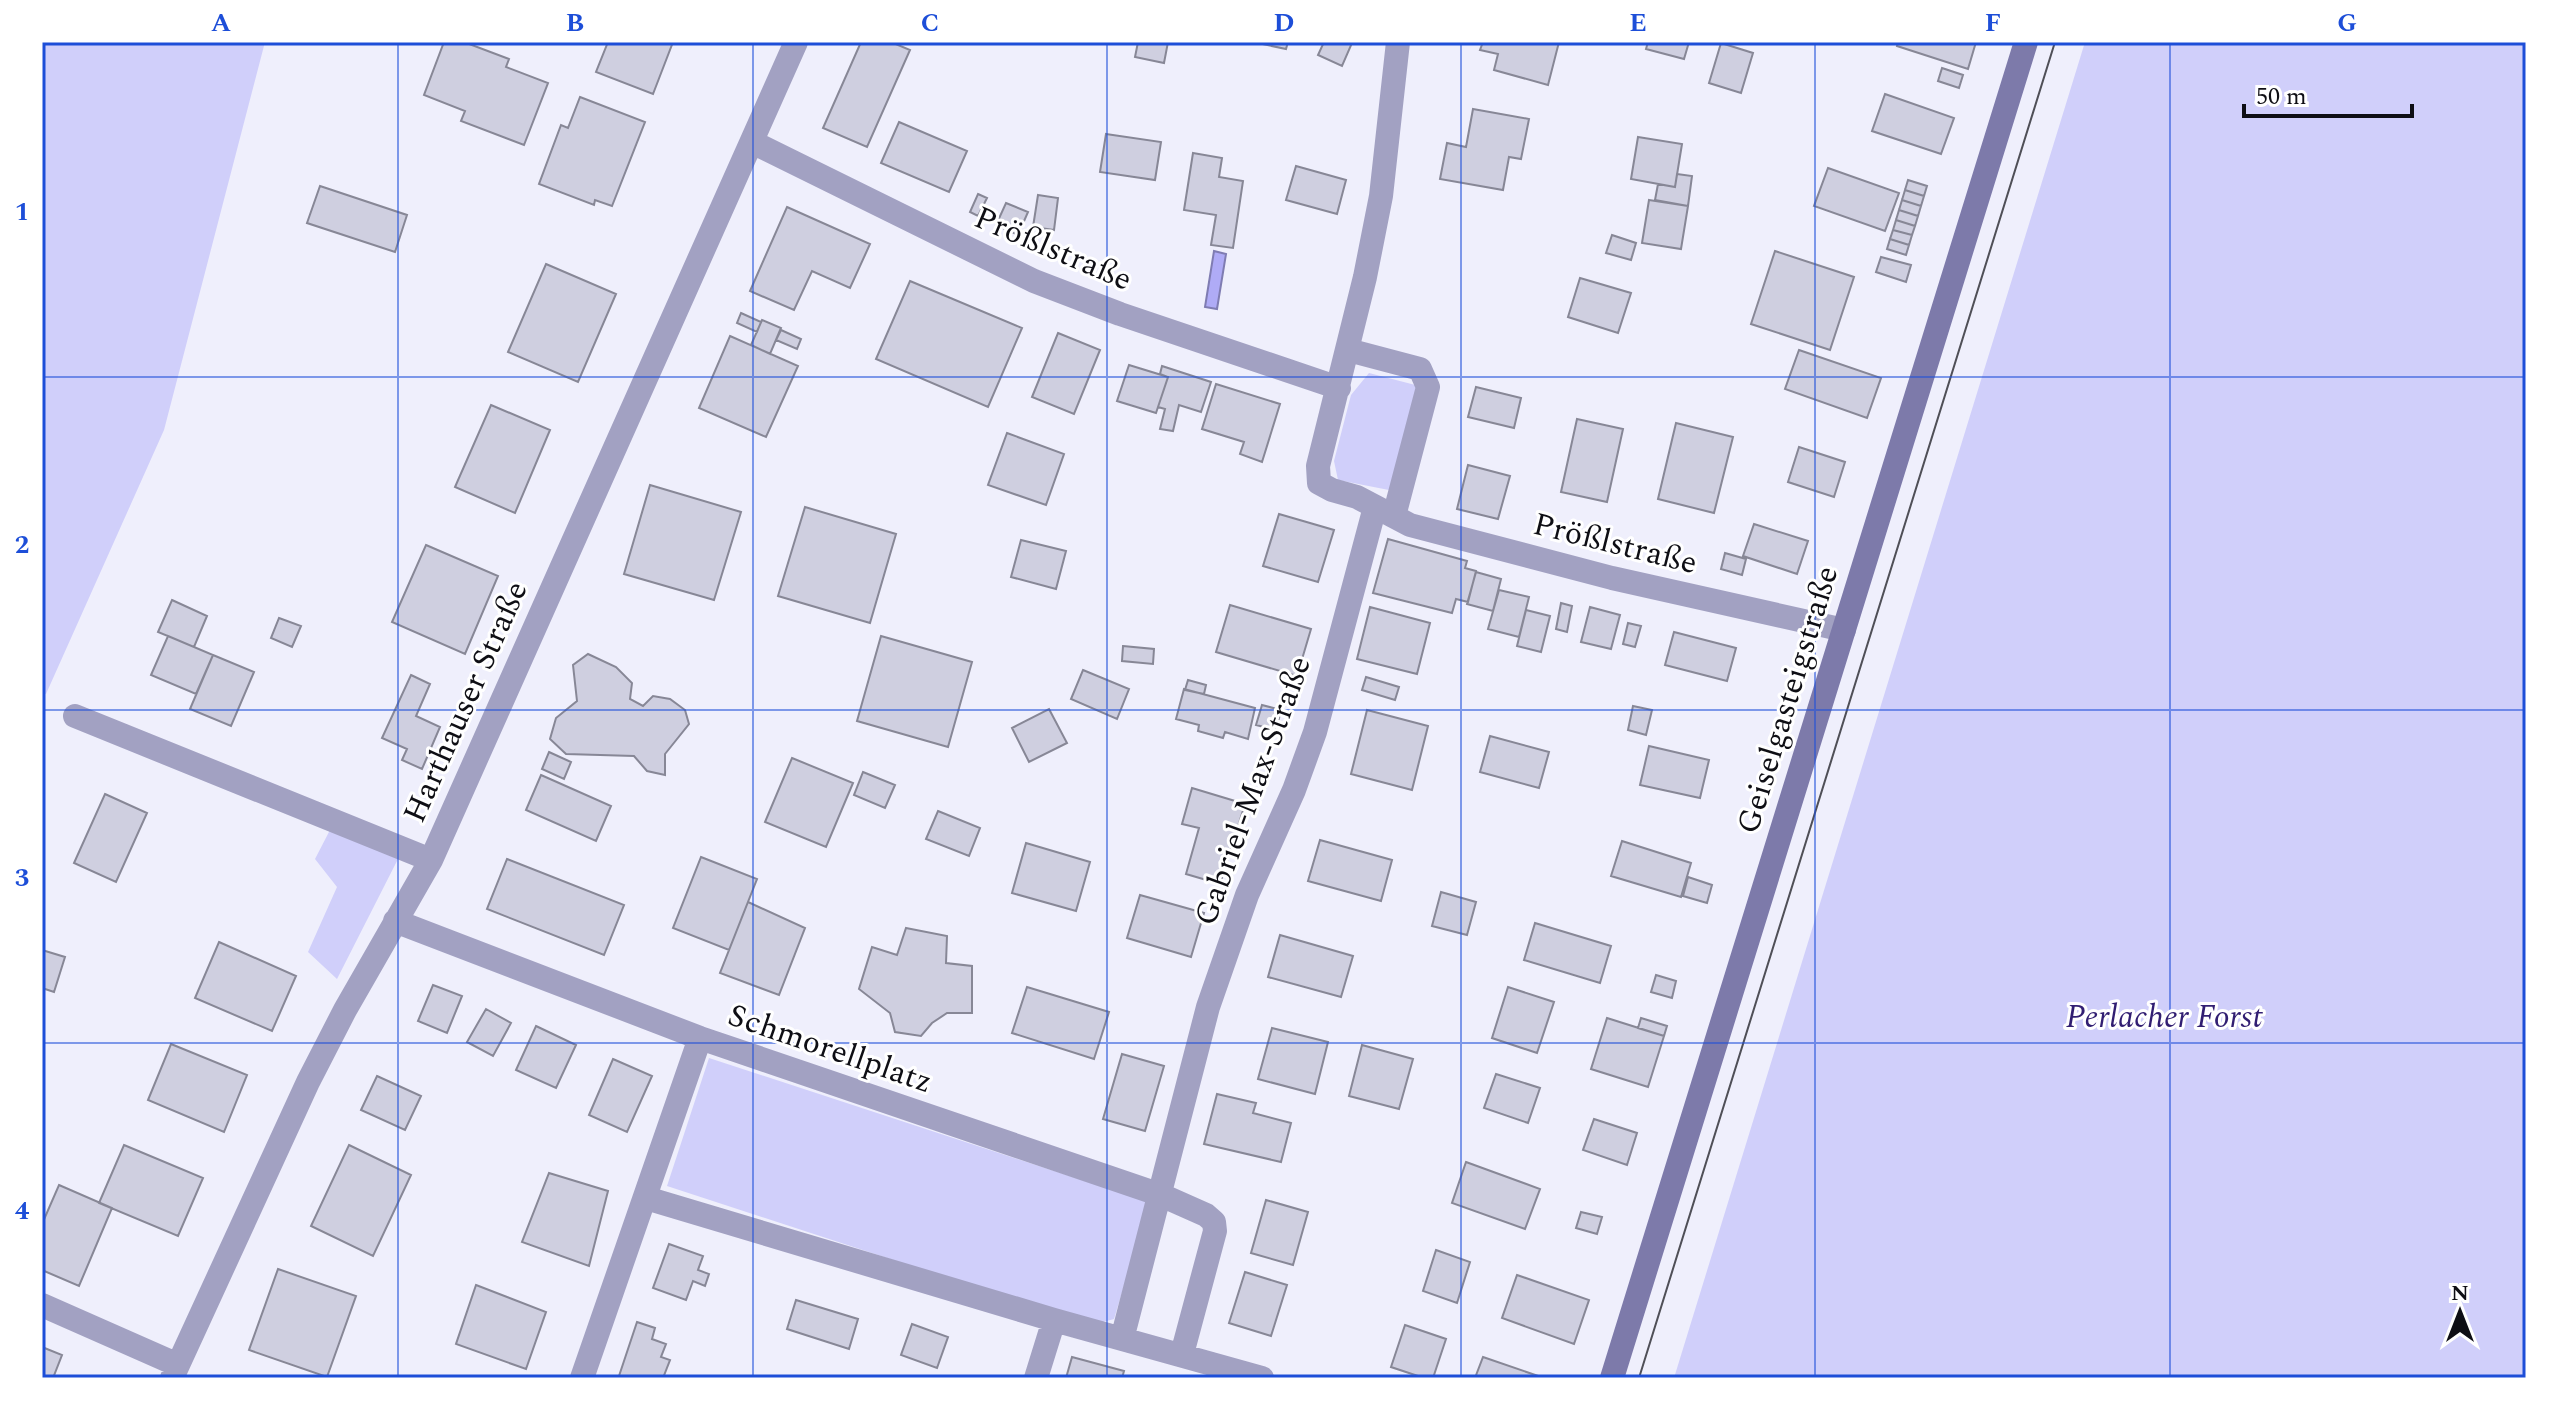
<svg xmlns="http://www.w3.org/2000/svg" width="2568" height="1420" viewBox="0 0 2568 1420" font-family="Spectral,serif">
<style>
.green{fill:#d0cffa}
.water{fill:#afabf6;stroke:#7f7cb2;stroke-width:2}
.building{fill:#cfcfe0;stroke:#878796;stroke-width:2}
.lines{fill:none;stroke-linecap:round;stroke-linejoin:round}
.minor{stroke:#a2a1c2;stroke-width:24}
.secondary{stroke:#7d7aaa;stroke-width:24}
.tram{stroke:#4f4f57;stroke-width:2}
.grid{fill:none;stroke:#1d4ed8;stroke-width:2;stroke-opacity:0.55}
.labels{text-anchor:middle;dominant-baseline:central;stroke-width:6;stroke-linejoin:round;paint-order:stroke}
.street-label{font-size:32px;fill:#0e0e14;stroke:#fff}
.park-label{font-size:32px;font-style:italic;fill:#311e72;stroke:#fff}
.neatline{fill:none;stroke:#1d4ed8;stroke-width:3}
.grid-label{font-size:26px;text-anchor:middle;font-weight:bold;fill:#1d4ed8}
</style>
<rect width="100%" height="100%" fill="#efeffc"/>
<!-- green -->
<path class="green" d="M42,42h223l-101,388 -118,264 -4,-1z
M2085,42h441v1336h-852z
M1369,373l54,14 -29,104 -56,-11 -4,-19 17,-66z
M330,830l68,29 -61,120 -29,-27 29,-65 -22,-28z
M709,1058l440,144 -35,117 -22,6 -425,-139z"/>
<!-- water -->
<path class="water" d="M1214,251l12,3 -9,55 -12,-2z"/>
<!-- building -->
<path class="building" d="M444,42h20l45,17 -3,8 42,16 -24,62 -63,-24 4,-10 -41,-16z
M608,42h65l-20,52 -57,-22z
M861,42h30l19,8 -43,97 -44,-19z
M1138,42h30l-4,21 -29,-6z
M1253,42h35l-2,7z
M1324,42l28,1 -10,23 -24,-11z
M1483,42h76l-11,43 -54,-15 4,-16 -18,-4z
M1648,42h41l-5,17 -38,-10z
M1898,42h78l-8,27 -71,-23z
M1721,43l32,10 -12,40 -32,-10z
M1942,68l21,7 -4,13 -21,-7z
M1885,94l69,24 -13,36 -69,-23z
M580,97l65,25 -33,84 -17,-6 -1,5 -55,-21 22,-59 7,3z
M1473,109l56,10 -8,40 -12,-2 -6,33 -63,-11 7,-36 19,4z
M899,122l68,29 -18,41 -68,-29z
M1106,134l55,8 -6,38 -55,-8z
M1638,137l44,7 -7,43 -44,-8z
M1193,153l29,5 -3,19 24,4 -10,67 -22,-3 5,-30 -32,-5z
M1296,166l50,14 -9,34 -51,-14z
M1828,168l71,25 -14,38 -71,-25z
M1677,174l15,2 -4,30 -33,-6 3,-16 17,3z
M1908,180l19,6 -3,10 -19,-6z
M320,186l87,29 -12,37 -88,-29z
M1905,190l19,6 -3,10 -19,-6z
M978,194l9,4 -9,18 -8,-4z
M1038,195l20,3 -4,32 -21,-3z
M1649,200l39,6 -7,43 -39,-6z
M1902,200l19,6 -3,10 -19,-6z
M1006,203l22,9 -10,23 -22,-10z
M787,207l83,37 -20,44 -38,-17 -18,39 -44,-19z
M1899,210l19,6 -3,10 -19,-6z
M1896,220l19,6 -3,9 -19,-5z
M1893,230l19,5 -3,10 -19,-6z
M1612,235l24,8 -5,17 -25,-7z
M1890,239l19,6 -3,10 -19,-6z
M1775,251l79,26 -24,73 -79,-26z
M1881,257l30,8 -5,17 -30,-10z
M546,264l70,30 -38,88 -70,-30z
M1580,278l51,15 -13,40 -50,-16z
M910,281l112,47 -34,79 -112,-48z
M741,313l20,9 -4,10 -20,-9z
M762,320l19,8 -11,26 -19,-9z
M781,330l20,9 -4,10 -21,-9z
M1058,333l42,17 -26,64 -42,-17z
M730,336l68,30 -32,71 -67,-29z
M1799,350l82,28 -14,40 -82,-29z
M1129,365l39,12 -12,36 -39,-12z
M1162,366l49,16 -10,30 -22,-7 -6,26 -13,-2 5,-20 -7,-2 10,-30 -8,-3z
M1216,384l64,20 -18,58 -22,-8 4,-12 -42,-13z
M1476,387l45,11 -7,30 -46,-11z
M491,405l59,25 -35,83 -60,-26z
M1577,419l46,10 -16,73 -46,-10z
M1676,423l57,14 -19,76 -56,-14z
M1007,433l57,21 -18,51 -58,-20z
M1799,447l46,15 -11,35 -46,-15z
M1468,465l42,11 -12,43 -41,-10z
M650,485l91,27 -27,88 -90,-26z
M805,507l91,27 -26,89 -92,-27z
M1279,514l55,16 -16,52 -55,-16z
M1754,524l54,17 -11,33 -54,-18z
M1388,539l79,22 -2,7 11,3 -8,31 -12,-3 -4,14 -79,-20z
M1021,540l45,11 -10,38 -45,-12z
M426,545l72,31 -33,78 -73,-32z
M1725,553l21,6 -4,16 -21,-6z
M1476,572l25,7 -8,32 -26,-7z
M1499,590l30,7 -10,40 -31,-8z
M172,600l35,16 -13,31 -36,-15z
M1561,603l11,3 -5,26 -11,-3z
M1230,605l81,24 -14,47 -81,-24z
M1370,607l60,16 -13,51 -60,-15z
M1590,607l30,8 -9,34 -30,-7z
M1526,610l24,6 -9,36 -24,-6z
M279,618l22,8 -9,21 -21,-9z
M1628,623l13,3 -6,21 -12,-3z
M1674,632l62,16 -9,33 -62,-16z
M168,636l45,19 -17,39 -45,-19z
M881,636l91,26 -24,85 -91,-26z
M1123,646l31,3 -1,15 -31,-3z
M588,654l28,13 16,16 -2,16 13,7 10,-10 17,3 15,11 4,14 -24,30v21l-18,-4 -13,-15 -68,-2 -16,-15 6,-21 21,-17 -4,-36z
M213,655l41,17 -23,54 -41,-17z
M1083,670l46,19 -12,30 -46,-20z
M411,675l19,9 -14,32 24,11 -18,42 -20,-9 5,-11 -25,-11z
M1366,677l33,10 -4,13 -33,-10z
M1188,680l18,5 -2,9 -19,-4z
M1184,689l71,19 -7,31 -23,-7 -2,6 -25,-7 1,-6 -23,-6z
M1262,705l19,5 -5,20 -20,-5z
M1633,706l19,4 -6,25 -18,-5z
M1049,709l18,34 -38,19 -17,-34z
M1367,710l61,16 -16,64 -61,-16z
M1490,736l59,16 -10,36 -59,-16z
M1649,746l60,14 -9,38 -60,-13z
M549,752l22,10 -7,17 -22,-10z
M792,758l61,25 -27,64 -61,-25z
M863,772l32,13 -10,23 -31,-13z
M541,775l70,31 -15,35 -70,-31z
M1192,788l53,16 -25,80 -34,-10 13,-46 -17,-4z
M105,794l42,19 -31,69 -42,-19z
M938,811l42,17 -11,28 -43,-17z
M1320,840l72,20 -11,41 -73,-20z
M1622,841l69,22 -10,34 -70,-21z
M1026,843l64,19 -14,49 -64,-18z
M701,857l56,22 -28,71 -56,-22z
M507,859l117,46 -20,50 -117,-46z
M1688,877l24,8 -5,18 -24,-7z
M1441,892l35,10 -9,33 -35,-9z
M1140,895l64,18 -13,44 -64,-19z
M748,902l57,26 -26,67 -59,-22z
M1535,923l76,23 -11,37 -76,-23z
M906,928l41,8 -1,27 26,3v47h-25l-15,10 -11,13 -26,-4 -5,-19 -31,-24 13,-42 25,8z
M1280,935l73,21 -12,41 -73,-20z
M219,942l77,34 -24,55 -77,-33z
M42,950l23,7 -11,35 -12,-4z
M1656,975l20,6 -4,17 -21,-6z
M433,985l29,11 -15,37 -29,-12z
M1027,987l82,25 -15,47 -82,-26z
M1508,987l46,15 -17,51 -45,-15z
M486,1009l25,14 -18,33 -26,-14z
M1607,1018l57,18 -16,51 -57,-18z
M1641,1018l26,8 -3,10 -26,-8z
M536,1026l40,19 -20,43 -40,-18z
M1272,1028l56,14 -13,52 -57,-15z
M171,1044l76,31 -23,57 -76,-32z
M1362,1045l51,14 -14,50 -50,-13z
M1122,1054l42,12 -19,65 -42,-12z
M613,1059l39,17 -25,56 -38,-17z
M1496,1074l44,14 -12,35 -44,-15z
M377,1076l44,20 -16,34 -44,-20z
M1217,1094l39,9 -3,10 38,10 -10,39 -77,-18z
M1594,1119l43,14 -10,32 -44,-15z
M124,1145l79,33 -25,58 -79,-33z
M349,1145l62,30 -38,81 -62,-30z
M1466,1162l74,27 -15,40 -73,-26z
M549,1173l59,18 -19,75 -67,-24z
M59,1185l53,23 -33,78 -37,-16v-46z
M1266,1200l42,12 -15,53 -42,-12z
M1581,1212l21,5 -5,17 -21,-6z
M669,1244l34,12 -5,14 11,4 -4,12 -12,-5 -7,19 -33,-12z
M1436,1250l34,12 -13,41 -34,-12z
M278,1269l78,27 -29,81 -78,-27z
M1245,1272l42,13 -16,51 -42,-13z
M1517,1275l72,25 -15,44 -72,-26z
M476,1285l70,27 -20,57 -70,-25z
M796,1300l62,19 -9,30 -62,-20z
M637,1322l18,6 -3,11 14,5 -5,13 9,3 -7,18h-37l-7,-2z
M912,1324l36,13 -11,31 -36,-13z
M1405,1325l41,14 -13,39h-9l-33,-11z
M42,1347l20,8 -9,23h-11z
M1072,1357l52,14 -2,7h-56z
M1483,1357l61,21h-69z"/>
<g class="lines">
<!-- minor -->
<path class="minor" d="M1398,42l-17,154 -16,81 -47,189 1,17 13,7 25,7 53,28 202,53 232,52
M752,142l282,139 86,33 219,74
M1348,350l72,19 8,18 -34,129
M75,716l356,144
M395,921l305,117 461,157 45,20 8,7 1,9 -33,123
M646,1198l408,122 208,58
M42,1305l136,60
M1122,1339l86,-332 39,-112 47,-105 21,-58 60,-225
M172,1378l136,-296 37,-72 86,-150 365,-818
M582,1378l118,-340
M1036,1378l18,-58"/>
<!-- secondary -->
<path class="secondary" d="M1612,1378l414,-1336"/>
<!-- tram -->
<path class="tram" d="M1639,1378l416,-1336"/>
</g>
<!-- grid -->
<path class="grid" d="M398,42v1336M753,42v1336M1107,42v1336M1461,42v1336M1815,42v1336M2170,42v1336M42,377h2484M42,710h2484M42,1043h2484"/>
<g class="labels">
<!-- street labels -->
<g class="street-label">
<text transform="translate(1053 249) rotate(23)">Prößlstraße</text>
<text transform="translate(1615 544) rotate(14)">Prößlstraße</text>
<text transform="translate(1788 700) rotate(-73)">Geiselgasteigstraße</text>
<text transform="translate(466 702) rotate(-66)">Harthauser Straße</text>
<text transform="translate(1253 791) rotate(-70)">Gabriel-Max-Straße</text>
<text transform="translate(830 1049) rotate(19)">Schmorellplatz</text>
</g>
<!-- park labels -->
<g class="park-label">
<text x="2164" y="1017">Perlacher Forst</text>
</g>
</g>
<!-- border -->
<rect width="2568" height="1420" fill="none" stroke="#ffffff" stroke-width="88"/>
<!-- north arrow -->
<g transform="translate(2460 1312)" stroke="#ffffff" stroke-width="6" paint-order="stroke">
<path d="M0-6L14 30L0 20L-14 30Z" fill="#0e0e14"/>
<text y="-12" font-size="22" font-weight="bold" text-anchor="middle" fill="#0e0e14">N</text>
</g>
<!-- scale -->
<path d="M2244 104v12h168v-12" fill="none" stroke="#0e0e14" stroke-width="4"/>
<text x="2256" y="104" font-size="24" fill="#0e0e14" stroke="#ffffff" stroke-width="6" paint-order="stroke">50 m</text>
<rect x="44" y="44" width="2480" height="1332" class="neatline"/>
<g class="grid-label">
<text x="221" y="31">A</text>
<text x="575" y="31">B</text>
<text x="930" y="31">C</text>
<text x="1284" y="31">D</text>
<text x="1638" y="31">E</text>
<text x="1993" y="31">F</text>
<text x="2347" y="31">G</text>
<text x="22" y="220">1</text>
<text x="22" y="553">2</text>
<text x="22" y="886">3</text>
<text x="22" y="1219">4</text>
</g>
</svg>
